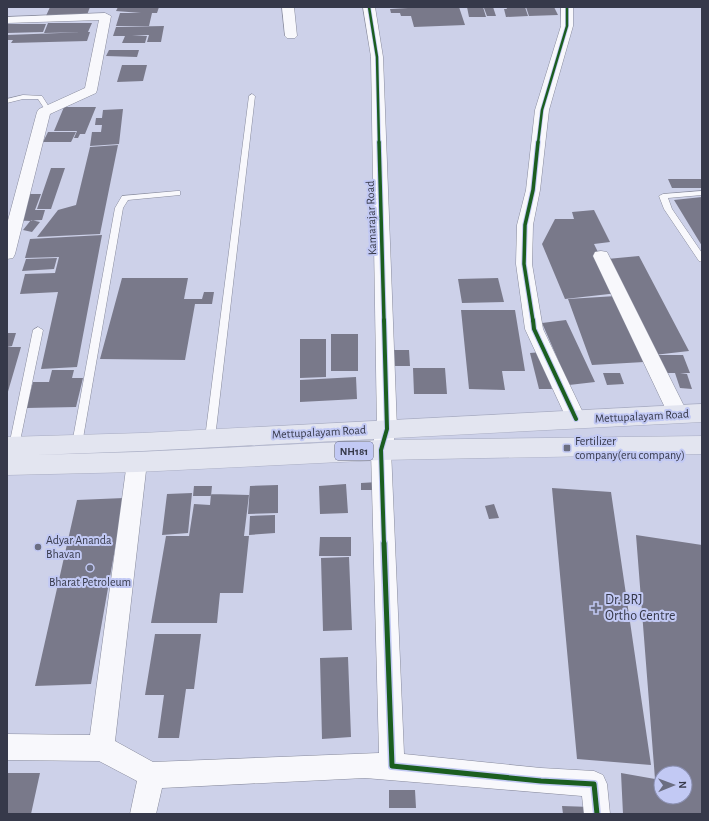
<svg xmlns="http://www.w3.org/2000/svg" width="709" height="821" viewBox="0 0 709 821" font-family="'Alegreya Sans',sans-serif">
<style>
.building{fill:#79798a;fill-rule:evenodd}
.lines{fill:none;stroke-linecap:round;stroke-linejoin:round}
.service-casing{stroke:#888b9d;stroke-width:1}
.minor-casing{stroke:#888b9d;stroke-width:1}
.trunk-casing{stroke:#a8acc2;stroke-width:1}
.service{fill:#f8f8fc;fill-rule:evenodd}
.minor{fill:#f8f8fc;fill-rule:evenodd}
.trunk{fill:#e3e5f0;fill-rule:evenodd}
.cycleway-far3-casing{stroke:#c2c9f4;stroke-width:4}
.cycleway-far2-casing{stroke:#c2c9f4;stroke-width:5.5}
.cycleway-far1-casing{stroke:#c2c9f4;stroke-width:6}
.cycleway-casing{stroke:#c2c9f4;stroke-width:8}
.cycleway-far3{stroke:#1b5e20;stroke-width:2.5}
.cycleway-far2{stroke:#1b5e20;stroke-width:3.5}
.cycleway-far1{stroke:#1b5e20;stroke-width:4}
.cycleway{stroke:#1b5e20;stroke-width:5}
.poi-dot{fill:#6b6e82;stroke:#c2c9f4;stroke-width:1.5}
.labels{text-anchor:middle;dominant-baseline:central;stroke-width:4;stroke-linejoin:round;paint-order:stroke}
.shield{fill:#c2c9f4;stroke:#60647d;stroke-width:1}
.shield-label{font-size:11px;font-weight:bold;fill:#36394a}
.street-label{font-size:12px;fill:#36394a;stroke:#c2c9f4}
.poi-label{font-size:12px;fill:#36394a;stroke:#c2c9f4;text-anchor:start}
.near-poi-label{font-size:14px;fill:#36394a;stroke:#c2c9f4;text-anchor:start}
</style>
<rect width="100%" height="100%" fill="#cdd1e9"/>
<!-- building -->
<path class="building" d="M50,7h40l-3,8 -41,1z
M118,7h41l-2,6h-5l-3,13h-33l4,-13h21l-25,-2z
M408,7h51l6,18 -51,2 -3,-11h-10l-1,-3h-9l-1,-4 18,-1z
M467,7h16l3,10h-17z
M486,7h7l3,9h-9l-3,-8z
M506,7h19l3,9 -22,1 -2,-8h3z
M526,7h28l4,8 -29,1z
M48,23h44l-4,9 -44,1z
M7,24h39l-3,8 -36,1z
M164,26l-3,16h-14l2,-7h-17l15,1 -2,7h-23l3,-7h-12l3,-9z
M87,32h3l-3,9 -76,2 2,-3h-6v-5z
M109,50h30l-2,7 -31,-1z
M122,65h25l-4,16 -26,1z
M64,107h32l-11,27h-5l-2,4h-4l3,-7h-23z
M123,109l-4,35 -29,2 2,-14h9l1,-7h-7l1,-7h6l1,-8z
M48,132h28l-5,10h-28z
M118,145l-18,89 -63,3 21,-27 18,-5 14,-58z
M51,168h14l-14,41h-14z
M668,179h34v9h-30z
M29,194h12l-6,16h10l-3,10 -22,1z
M702,197v49l-28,-46z
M594,210l16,32 -16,2 24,49 -53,6 -23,-55 13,-25h19l-2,-7z
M31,220l9,2 -8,10 -9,-2z
M102,235l-25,132 -36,2 17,-77 -38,2 5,-20 30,-1 4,-16 -34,1 5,-19z
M639,256l50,95 -35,4 -47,-96z
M57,258l-3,11 -32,2 4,-12z
M122,278h66l-4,21h18l2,-7h10l-2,12h-17l-10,56 -85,-1z
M498,278l6,24 -42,1 -4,-24z
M616,296l28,66 -52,3 -24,-66z
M461,310h54l10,61h-23l3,19 -36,-1z
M566,320l29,62 -26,3 -27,-62z
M7,333h9l-4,13 -5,1z
M331,334h27v37h-27z
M300,339h26v38l-26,1z
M7,347h14l-14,48z
M393,350h16l1,16h-17z
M542,352l10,37h-13l-9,-36z
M657,355h26l7,18h-10l7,1 5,15 -12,-1 -5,-15h-11z
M413,368h32l2,26h-33z
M52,370h22l-2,8h11l-7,29 -50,1 7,-26h16z
M603,373h17l4,11 -17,1z
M356,377l1,22 -57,3v-22z
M378,482l1,8h-18v-7z
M346,484l2,29 -28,1 -1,-28z
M278,485v28l-30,1 2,-28z
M194,486h18l-1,10h-18z
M552,488l59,4 40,273 -74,-6z
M192,493l-4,40 -26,2 5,-41z
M211,494l38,1 -5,41h5l-6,57h-23l-3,30h-66l15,-87h23l5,-32 16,1z
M124,498l-33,186 -56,2 42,-186z
M494,504l5,14 -10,1 -4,-13z
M275,515v18l-26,2 1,-19z
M636,535l66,10v269h-79l-2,-41 34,6zM661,773h24v24h-24z
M320,537h31v19h-32z
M349,557l3,73 -29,1 -2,-73z
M155,634h46l-7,55h-8l-7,49h-21l6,-43h-19z
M348,657l3,80 -29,2 -2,-81z
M7,773h33l-9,41h-24z
M389,790h26l1,18h-27z
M562,806l29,1 1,7h-29z"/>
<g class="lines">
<defs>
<path id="service" d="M252,94l3,2 -40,342 -1,3h-8l-1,-3 44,-342z
M23,95l19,1 9,14 -5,1 -8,-12h-15l-16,4v-4z
M177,191h3v4l-52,5 -5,8 -41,236 -1,3 -4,1 -4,-1 -1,-3 43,-236 7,-12z
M702,191v4l-34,3 4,11 30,44v9l-3,-1 -35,-52 -5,-13 4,-2z
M38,327l5,3 -24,116 -1,3 -4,1 -4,-1 -1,-3 24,-116z"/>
<path id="minor" d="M282,7h12l3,29 -2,2h-8l-2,-2z
M363,7h12l8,50 14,372 -6,21 13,304 137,14 53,3 9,4 4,9 3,30h-26l-2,-18 -217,-18 -203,10 -6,26h-26l7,-33 -38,-20 -92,-1v-26l83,1 37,-273 3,-6 7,-2 7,2 3,6 -32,279 38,21 226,-9 -8,-303 6,-21 -6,-372z
M561,7h12v19l-24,84 -9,80 -7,35 -1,39 11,65 43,90 -3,5 -7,3 -7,-3 -44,-95 -9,-65 1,-39 9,-35 9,-80 26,-84z
M105,13l6,3 -14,74 -1,3 -46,21 -35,140 -2,4 -6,1v-35l30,-112 2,-3 46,-21 14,-68 -92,3v-6z
M601,251l6,1 81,162 -3,5 -7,3 -7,-3 -3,-5 -75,-158 2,-4z"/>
<path id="trunk" d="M702,404v18l-560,29 -107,4 102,-3 244,-12 321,-4v18l-321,6 -244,12 -130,3v-38l135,-4z"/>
</defs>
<!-- service casing -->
<use href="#service" class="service-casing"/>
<!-- minor casing -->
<use href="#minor" class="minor-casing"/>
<!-- trunk casing -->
<use href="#trunk" class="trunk-casing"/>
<!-- service -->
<use href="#service" class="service"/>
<!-- minor -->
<use href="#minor" class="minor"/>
<!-- trunk -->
<use href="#trunk" class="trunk"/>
<defs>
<path id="cycleway-far3" d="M369,7l8,50 2,86
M538,143l4,-33 25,-84v-19"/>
<path id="cycleway-far2" d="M379,142l5,179
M533,321l-9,-57 1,-39 8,-35 5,-48"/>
<path id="cycleway-far1" d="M384,320l3,109 -6,21 3,94
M533,320l1,9 42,90"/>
<path id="cycleway" d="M384,543l8,223 149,15 53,3 3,30"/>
</defs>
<!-- cycleway-far3 casing -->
<use href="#cycleway-far3" class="cycleway-far3-casing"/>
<!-- cycleway-far2 casing -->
<use href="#cycleway-far2" class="cycleway-far2-casing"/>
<!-- cycleway-far1 casing -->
<use href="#cycleway-far1" class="cycleway-far1-casing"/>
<!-- cycleway casing -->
<use href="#cycleway" class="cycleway-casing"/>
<!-- cycleway-far3 -->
<use href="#cycleway-far3" class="cycleway-far3"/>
<!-- cycleway-far2 -->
<use href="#cycleway-far2" class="cycleway-far2"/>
<!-- cycleway-far1 -->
<use href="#cycleway-far1" class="cycleway-far1"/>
<!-- cycleway -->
<use href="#cycleway" class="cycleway"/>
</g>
<!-- markers -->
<g class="poi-dot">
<rect x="563" y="444" width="8" height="8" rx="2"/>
<circle cx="38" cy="547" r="4"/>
<circle cx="90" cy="568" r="4"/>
<path d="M594 602h4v4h4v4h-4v4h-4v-4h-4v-4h4z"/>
</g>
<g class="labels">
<!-- shield labels -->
<rect class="shield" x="335" y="442" width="38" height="18" rx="3"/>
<g class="shield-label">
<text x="354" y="451">NH181</text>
</g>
<!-- street labels -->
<g class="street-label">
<text transform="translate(371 218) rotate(-92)">Kamarajar Road</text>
<text transform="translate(642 416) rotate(-3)">Mettupalayam Road</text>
<text transform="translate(319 432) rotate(-3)">Mettupalayam Road</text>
</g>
<!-- poi labels -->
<g class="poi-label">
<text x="575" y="441">Fertilizer<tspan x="575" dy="14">company(eru company)</tspan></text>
<text x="46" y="540">Adyar Ananda<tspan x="46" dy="14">Bhavan</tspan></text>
<text x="90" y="582" text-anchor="middle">Bharat Petroleum</text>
</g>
<!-- near-poi labels -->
<g class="near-poi-label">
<text x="605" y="600">Dr. BRJ<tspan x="605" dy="16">Ortho Centre</tspan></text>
</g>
</g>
<!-- border -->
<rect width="709" height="821" fill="none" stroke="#36394a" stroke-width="16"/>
<!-- north arrow -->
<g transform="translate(673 785) rotate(89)"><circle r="19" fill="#c2c9f4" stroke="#8a8fb0"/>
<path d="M0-3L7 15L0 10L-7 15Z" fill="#6b6e82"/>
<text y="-6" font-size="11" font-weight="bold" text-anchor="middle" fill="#36394a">N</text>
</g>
</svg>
